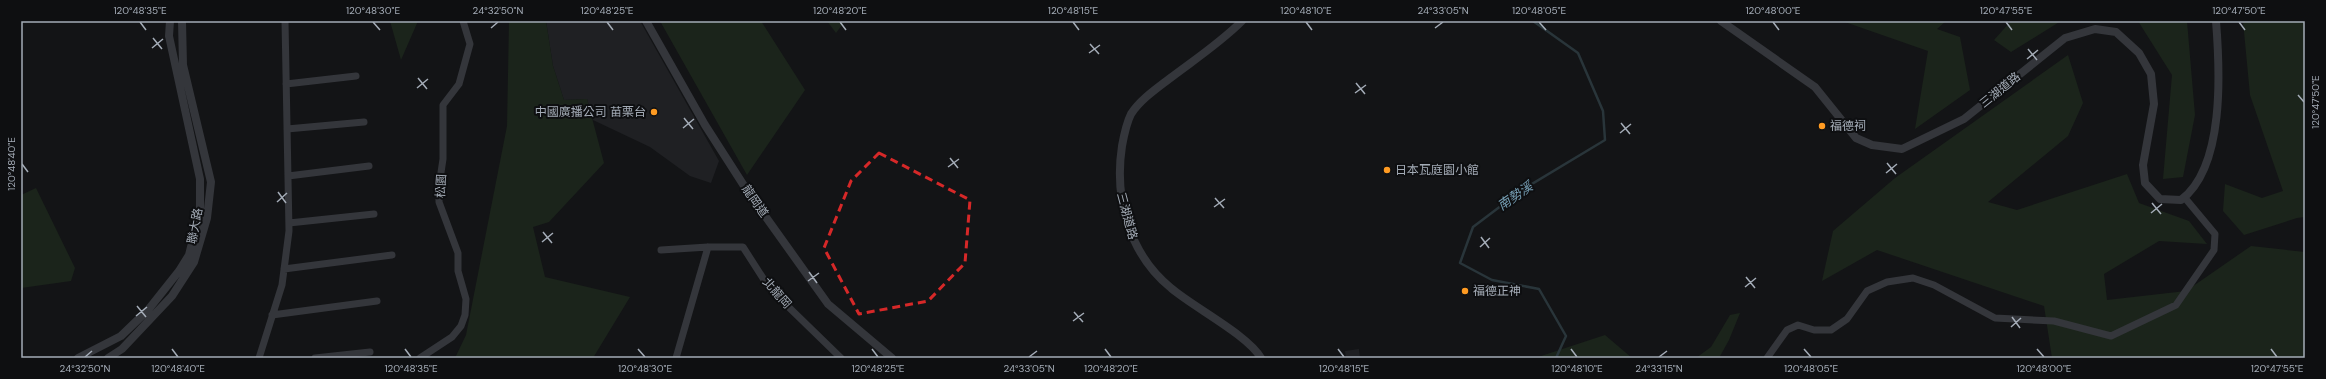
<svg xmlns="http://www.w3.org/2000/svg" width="2326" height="379" viewBox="0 0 2326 379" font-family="'DM Sans','Noto Sans TC',sans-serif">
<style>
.built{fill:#1f2023}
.green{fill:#1b241b}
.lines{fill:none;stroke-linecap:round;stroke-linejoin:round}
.stream{stroke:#29353a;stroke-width:2.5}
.minor{stroke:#34363b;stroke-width:7}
.tertiary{stroke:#34363b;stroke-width:8}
.marked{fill:none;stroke:#d62828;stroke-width:3;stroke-dasharray:8 5;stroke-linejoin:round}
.ticks{fill:none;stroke:#a4acb7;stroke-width:1.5}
.poi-dot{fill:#ff9b22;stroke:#0e0f11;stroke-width:1.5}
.labels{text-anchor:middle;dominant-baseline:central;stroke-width:4;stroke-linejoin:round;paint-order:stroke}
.street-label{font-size:12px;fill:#a4acb7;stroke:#0e0f11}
.poi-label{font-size:12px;fill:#a4acb7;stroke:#0e0f11;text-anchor:start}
.water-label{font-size:13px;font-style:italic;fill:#77a0b6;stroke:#0e0f11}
.neatline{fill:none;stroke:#a4acb7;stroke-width:1.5}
.ticks-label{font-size:10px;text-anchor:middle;fill:#a4acb7}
</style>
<rect width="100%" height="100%" fill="#131416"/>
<!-- built -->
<path class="built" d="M546,21h94l79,140 -8,22 -21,-7 -40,-29 -57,-27 -6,-21 -23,1 -11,-34z
M1359,349l1,9h-14l-1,-7z"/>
<!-- green -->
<path class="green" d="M390,21h28l-17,39z
M509,21h37l7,45 11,34 23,-1 17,64 -55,59 -16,5 12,50 85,20 -37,61h-138l11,-23 41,-209z
M660,21h101l44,69 -58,85z
M827,21h18l-9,12z
M1842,21h104l-9,8 23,8 10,53 -55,39 13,-78z
M2011,21h50l-50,31 -17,-12z
M2138,21h49l8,94 -12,62 -20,2 9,-104z
M2243,21h62v196l-8,1 -53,17 -21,-24 2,-27 37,14 21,-7 -33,-96z
M2068,55l15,48 -15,33 -80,66 29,8 110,-36 12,29 50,18 18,23 -48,-3 -55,33 3,26 79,-9 65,-45 54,6v106h-253l-8,-52 -167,-56 -55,31 11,-50 62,-53z
M36,188l39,80 -4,13 -50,7v-93z
M1740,313l-11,27 -10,18h-23l15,-11 19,-32z
M1605,335l27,23h-97z"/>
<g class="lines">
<!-- stream -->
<path class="stream" d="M1533,21l45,32 25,58 2,29 -83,50 -49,37 -13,36 32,17 47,9 27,47 -10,22"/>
<!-- minor -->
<path class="minor" d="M286,84l70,-8
M287,129l77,-7
M288,176l81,-10
M289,223l85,-9
M661,250l47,-3h35l27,42 71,69
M284,269l108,-14
M272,315l105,-14
M259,358l23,-73 7,-54 -4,-210
M315,358l55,-6
M420,358l32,-21 9,-11 4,-11 1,-16 -8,-28v-18l-19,-51v-16l4,-27v-54l16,-21 11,-40 -7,-23
M676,358l32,-111
M1767,358l20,-28 11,-5 16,5h17l16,-11 20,-28 20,-9 26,-4 21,7 61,33 59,3 57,15 65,-31 38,-55 1,-16 -30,-36"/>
<!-- tertiary -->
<path class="tertiary" d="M646,21l59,104 43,67 80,112 64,54
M1242,21c-22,22 -48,39 -73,58 -13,10 -29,21 -38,35 -5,10 -7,21 -9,32 -8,52 7,108 49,142 22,19 77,47 90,70
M1721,21l94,66 41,51 16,7 30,4 62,-30 101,-81 30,-9 21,3 23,21 12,21 3,30 -11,61 2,18 15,16 21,1c44,-33 39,-129 35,-179
M78,358l43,-22 27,-26 31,-39 10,-16 11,-44v-32l-31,-143 1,-15
M108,358l14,-9 50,-53 22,-34 13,-44 4,-36 -28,-117 -1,-44"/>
</g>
<!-- marked area -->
<path class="marked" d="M879,153l91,47 -5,63 -37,38 -69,13 -35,-66 27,-67z"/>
<!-- ticks -->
<path class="ticks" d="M140,22l6,8M373,22l7,8M607,22l6,8M840,22l6,8M1073,22l6,8M1306,22l6,8M1539,22l7,8M1773,22l6,8M2006,22l6,8M2239,22l6,8M491,28l7,-6M1435,28l8,-6M153,38l9,11M1090,44l9,10M152,48l11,-9M2028,49l9,11M1089,53l11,-8M2027,59l11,-9M418,78l9,11M1356,83l9,11M417,88l11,-9M1355,93l11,-8M2298,95l6,7M684,118l9,11M1621,123l9,11M683,128l11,-9M1620,133l11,-9M950,158l8,10M1887,163l9,11M22,164l6,8M948,167l11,-8M1886,173l11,-9M278,192l8,11M1215,198l9,10M277,202l10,-9M2152,203l9,11M1214,207l11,-8M2151,213l11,-9M543,232l9,11M1481,237l8,11M542,242l11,-9M1480,247l10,-9M809,272l8,11M1746,277l9,11M808,281l11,-8M1745,287l11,-9M137,306l9,11M1074,312l9,10M136,316l11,-9M2012,317l8,11M1073,321l11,-8M2011,327l10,-9M172,349l6,8M405,349l6,8M638,349l7,8M872,349l6,8M1105,349l6,8M1338,349l6,8M1571,349l6,8M1804,349l7,8M2037,349l7,8M2271,349l6,8M85,357l7,-6M1029,357l8,-6M1659,357l8,-6"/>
<!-- markers -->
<g class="poi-dot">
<circle cx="654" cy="112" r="4"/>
<circle cx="1822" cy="126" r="4"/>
<circle cx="1387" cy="170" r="4"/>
<circle cx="1465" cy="291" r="4"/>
</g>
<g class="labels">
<!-- street labels -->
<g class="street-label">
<text transform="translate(2000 90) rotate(-39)">三湖道路</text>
<text transform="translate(441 186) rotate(-87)">松園</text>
<text transform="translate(755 201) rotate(55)">龍岡道</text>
<text transform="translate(1127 216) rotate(75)">三湖道路</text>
<text transform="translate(195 226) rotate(-79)">聯大路</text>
<text transform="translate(777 293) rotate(48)">北龍岡</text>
</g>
<!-- poi labels -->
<g class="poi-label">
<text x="646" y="112" text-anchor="end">中國廣播公司 苗栗台</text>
<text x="1830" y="126">福德祠</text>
<text x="1395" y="170">日本瓦庭園小館</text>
<text x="1473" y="291">福德正神</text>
</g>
<!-- water labels -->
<g class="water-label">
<text transform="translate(1515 196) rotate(-35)">南勢溪</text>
</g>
</g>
<!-- border -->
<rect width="2326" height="379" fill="none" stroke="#0e0f11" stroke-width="44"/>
<rect x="22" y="22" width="2282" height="335" class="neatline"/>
<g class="ticks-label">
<text x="140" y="14">120°48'35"E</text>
<text x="373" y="14">120°48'30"E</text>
<text x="498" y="14">24°32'50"N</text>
<text x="607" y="14">120°48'25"E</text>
<text x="840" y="14">120°48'20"E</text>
<text x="1073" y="14">120°48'15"E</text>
<text x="1306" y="14">120°48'10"E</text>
<text x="1443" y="14">24°33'05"N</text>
<text x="1539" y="14">120°48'05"E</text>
<text x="1773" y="14">120°48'00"E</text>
<text x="2006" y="14">120°47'55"E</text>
<text x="2239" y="14">120°47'50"E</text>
<text transform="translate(2315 102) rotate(-90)" y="4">120°47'50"E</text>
<text transform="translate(11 164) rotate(-90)" y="4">120°48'40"E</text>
<text x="85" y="372">24°32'50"N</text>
<text x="178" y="372">120°48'40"E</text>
<text x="411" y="372">120°48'35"E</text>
<text x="645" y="372">120°48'30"E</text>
<text x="878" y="372">120°48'25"E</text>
<text x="1029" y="372">24°33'05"N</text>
<text x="1111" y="372">120°48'20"E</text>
<text x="1344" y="372">120°48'15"E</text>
<text x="1577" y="372">120°48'10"E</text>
<text x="1659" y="372">24°33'15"N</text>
<text x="1811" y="372">120°48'05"E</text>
<text x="2044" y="372">120°48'00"E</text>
<text x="2277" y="372">120°47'55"E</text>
</g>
</svg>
